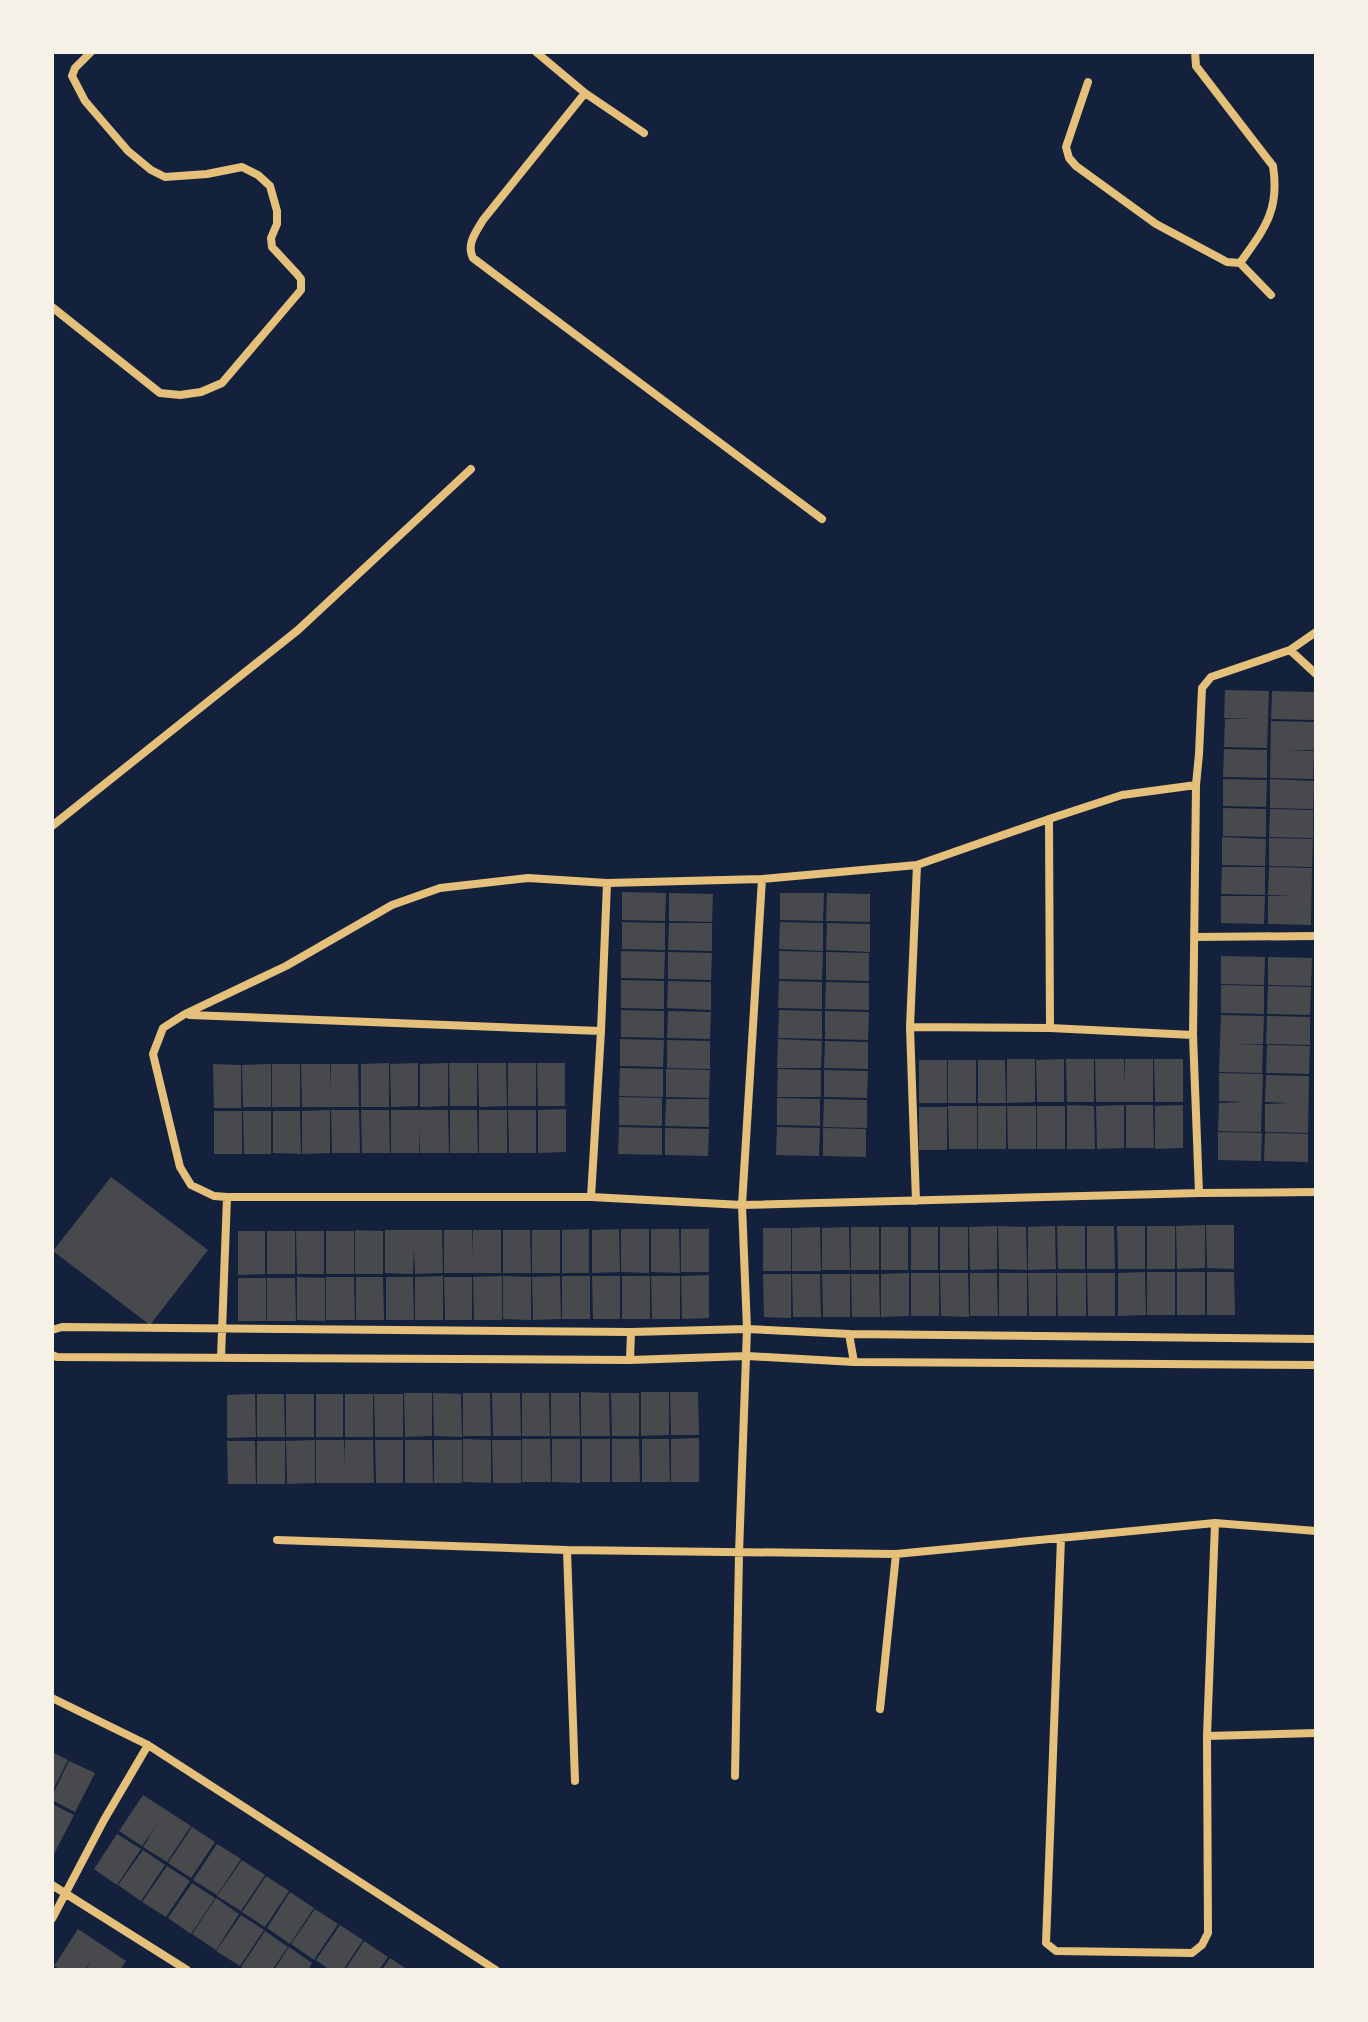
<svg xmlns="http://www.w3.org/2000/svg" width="1368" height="2022" viewBox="0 0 1368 2022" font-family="'Sofia Sans Condensed',sans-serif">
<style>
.building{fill:#48494c}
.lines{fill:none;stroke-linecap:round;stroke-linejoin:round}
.minor{stroke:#e5c07b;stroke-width:8}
</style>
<rect width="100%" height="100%" fill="#14213d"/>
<!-- building -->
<path class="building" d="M1225,690l44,1 -2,57 -43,-1 1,-28h26l-27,-1z
M1272,691l43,1 -1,28 -43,-1z
M1271,721l43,1v28h-26l26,1 -1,28 -43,-1z
M1224,749l43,1v28l-44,-1z
M1223,779l44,1 -1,27 -43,-1z
M1270,779l44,2 -1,28 -43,-1z
M1223,808l43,1v28l-43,-1z
M1270,809l43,1v28l-44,-1z
M1222,837l44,2 -1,27 -43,-1z
M1269,838l44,1 -1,28 -43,-1z
M1222,867h43v28l-44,-1z
M1269,867l43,1 -1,57 -43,-1v-28h26l-26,-1z
M622,892l44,1 -1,28 -43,-1z
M669,893l44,1 -1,28 -43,-1z
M780,893h44l-1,28 -43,-1z
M827,893l43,1v28l-44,-1z
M1221,896h44l-1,28 -43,-1z
M622,922l43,1v27l-43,-1z
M780,922l43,1v28l-44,-2z
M669,923h43v28l-44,-1z
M827,923l43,1v28l-44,-2z
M621,951l44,1 -1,27 -43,-1z
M779,951l44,1 -1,28 -43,-1z
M668,952l44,1 -1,27 -43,-1z
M826,952l43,1v28l-43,-1z
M1221,956l44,1 -1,28 -43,-1z
M1268,957l44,1 -1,28 -43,-1z
M621,980l43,1v28l-43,-1z
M668,981l43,1v28l-44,-2z
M779,981l43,1v27l-44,-1z
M826,982l43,1v27l-44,-1z
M1221,985l43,1v28l-43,-1z
M1268,986l43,1 -1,28 -43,-1z
M621,1010l43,1v27l-43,-1z
M779,1010l43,1v28l-44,-1z
M668,1011l43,1 -1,27 -43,-1z
M825,1011l44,1 -1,28 -43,-1z
M1221,1015l43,1 -1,28 -26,1h26l-1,28 -43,-1z
M1267,1016l43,1v28l-44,-1z
M620,1039l44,1 -1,27 -43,-1z
M778,1039l44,2 -1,27h-44z
M667,1040l43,1v28l-43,-1z
M825,1041l43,1v27l-44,-1z
M1267,1045l43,1 -1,28 -43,-1z
M1007,1059h28v43l-28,1z
M1064,1059v43h-27l-1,-42z
M1066,1059h28v43h-27z
M1095,1059h29v26l1,-26h28v43h-57z
M1154,1059h29v43h-28z
M919,1060h28v43h-28z
M948,1060h28v43h-28z
M978,1060h27l1,43h-28z
M389,1063v44h-28v-43z
M418,1063v43l-27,1 -1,-43z
M448,1063v43l-28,1v-43z
M449,1063h28v43h-27z
M478,1063h28l1,43 -28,1z
M508,1063h28v43h-28z
M537,1063h28v43h-27z
M213,1064l28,1v43h-27z
M271,1064v43h-28l-1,-42z
M272,1064h28v43h-28z
M301,1064h29v26l1,-26h27l1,43h-57z
M620,1068l43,1v28l-44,-1z
M666,1069l44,1 -1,28 -43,-1z
M778,1069l43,1v27h-44z
M824,1070l44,1 -1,27 -43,-1z
M1219,1073l44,1 -2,58 -43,-1 1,-28 26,-1 -26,-1z
M1266,1075l43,1 -1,57 -43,-1v-28l27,-1 -27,-1z
M619,1097l43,1v28l-43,-1z
M777,1098l43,1v27l-43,-1z
M666,1099h43v28l-44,-1z
M824,1099l43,1v28l-44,-1z
M1067,1105l27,1 1,43h-28z
M1124,1105v43l-27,1 -1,-43z
M1126,1105h27l1,43h-28z
M1183,1105v43l-28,1v-43z
M948,1106h29v43h-28z
M978,1106h28v43h-28z
M1007,1106h29v43h-28z
M1037,1106h28v43h-28z
M919,1107h28v43h-28z
M566,1109v43l-28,1v-43z
M330,1110v43l-28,1v-43z
M331,1110h28l1,43h-28z
M361,1110h28l1,43h-28z
M391,1110h57l1,43h-29v-26l-1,26h-28z
M450,1110h27l1,43h-28z
M479,1110h28v43h-28z
M508,1110h28v43h-27z
M214,1111h28v43h-28z
M243,1111h28v43h-27z
M273,1111h27l1,43 -28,-1z
M619,1127l43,1v27l-44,-1z
M777,1127l43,1 -1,28 -43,-1z
M665,1128l44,1 -1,27 -43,-1z
M823,1128l43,1v28l-43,-1z
M1218,1132l44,1 -1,28 -43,-1z
M1265,1133l43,1v28l-44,-1z
M111,1177l97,73 -58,75 -97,-74z
M1205,1225v43l-28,1 -1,-43z
M1206,1225h28v44l-27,-1z
M997,1226v43l-27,1 -1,-43z
M998,1226l28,1 1,43 -28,-1z
M1055,1226l1,43 -28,1v-43z
M1057,1226h28v43h-27z
M1087,1226h27l1,43h-28z
M1117,1226h28v43h-27z
M1147,1226h28v43h-28z
M820,1227l1,44h-29v-43z
M849,1227l1,43h-28v-42z
M851,1227h28v43h-28z
M881,1227h27v43h-27z
M911,1227h27v43h-27z
M940,1227h28v43h-28z
M763,1228h28v43h-28z
M589,1229v44h-27v-43z
M619,1229l1,43 -28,1v-43z
M621,1229h28v44l-28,-1z
M651,1229h28l1,44 -29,-1z
M681,1229h28v43h-28z
M355,1230l28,1v43h-28z
M385,1230h57l1,43 -28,1 -1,-26 -1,26 -28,-1z
M444,1230h28v26l1,-26h28v43h-57z
M503,1230h27l1,43h-28z
M532,1230h28v43h-28z
M238,1231h27v43l-27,1z
M267,1231h28v43h-28z
M296,1231h28v43h-27z
M326,1231h28v43h-28z
M1145,1272l1,43 -28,1v-43z
M1147,1272h28v43h-28z
M1177,1272h28v43h-28z
M1207,1272h27l1,43h-28z
M909,1273v43l-28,1v-43z
M911,1273h28v43h-28z
M940,1273h28l1,44 -28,-1z
M970,1273h27l1,43h-28z
M999,1273h28v43h-28z
M1028,1273h28v43h-27z
M1057,1273h29v43h-28z
M1087,1273h28v43h-27z
M763,1274h28v44l-27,-1z
M792,1274h28l1,43h-28z
M822,1274h28v43h-27z
M851,1274h28l1,43h-28z
M709,1275v43l-27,1 -1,-43z
M443,1276v44h-28v-43z
M502,1276v44h-28l-1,-43z
M503,1276l28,1v43l-28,-1z
M560,1276l1,43 -28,1 -1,-43z
M562,1276h28v43h-28z
M592,1276h28v43h-27z
M622,1276h28v43h-28z
M651,1276h29v43h-28z
M297,1277l28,1v43l-28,-1z
M326,1277h28l1,43h-29z
M356,1277h27l1,43h-28z
M386,1277h27l1,43h-28z
M444,1277h28v43h-27z
M238,1278h28v43h-28z
M267,1278h28l1,43h-29z
M581,1392l28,1 1,43h-29z
M641,1392h28v43l-28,1z
M670,1392h28l1,43h-28z
M404,1393h28v43l-27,1z
M433,1393l28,1 1,43 -28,-1z
M463,1393h27l1,43h-28z
M492,1393h28l1,43h-28z
M522,1393h27l1,43h-28z
M551,1393h28l1,43h-29z
M611,1393h28v43h-27z
M255,1394l1,43 -29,1v-43z
M257,1394h27l1,43h-28z
M286,1394h28v43h-28z
M316,1394h27v43h-27z
M345,1394h28v43h-28z
M374,1394h29v43h-28z
M699,1438v44h-28v-43z
M463,1439l28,1v43l-28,-1z
M522,1439h28l1,43h-29z
M552,1439h28v44l-28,-1z
M582,1439h28v43h-28z
M612,1439h27l1,43h-28z
M642,1439h27l1,43h-28z
M315,1440v43l-28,1 -1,-43z
M316,1440h28v26l1,-26h28l1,43h-58z
M375,1440h28v43h-27z
M405,1440h27l1,43h-28z
M434,1440h28v43h-28z
M492,1440h29v43h-28z
M227,1441h28l1,43h-28z
M257,1441h28v43h-28z
M52,1752l16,8 -16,32z
M69,1761l26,12 -20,39 -23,-12v-4z
M143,1795l48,31 -24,36 -24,-15 14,-23 -15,22 -23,-15z
M52,1804l22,11 -20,39 -2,-2z
M192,1827l23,15 -24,36 -23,-15z
M117,1834l24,15 -24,36 -23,-16z
M217,1844l24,15 -24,36 -24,-15z
M143,1850l22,15 -24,36 -23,-16z
M242,1860l23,15 -24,36 -24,-15z
M167,1866l23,15 -24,36 -24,-15z
M266,1876l23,15 -24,36 -23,-15z
M192,1883l23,15 -24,36 -23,-16z
M290,1892l24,16 -24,36 -23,-16z
M216,1898l23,16 -23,36 -24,-16z
M315,1909l23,15 -24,36 -23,-16z
M241,1915l23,15 -24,36 -24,-15z
M340,1925l23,15 -20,30h-13l-14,-10z
M78,1929l48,32 -6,9h-34l6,-11 -7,11h-24l-7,-4z
M265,1931l23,16 -16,23h-26l-5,-3z
M364,1941l24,16 -9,13h-34z
M289,1947l23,16 -4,7h-34z
M390,1958l18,12h-26z"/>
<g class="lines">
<!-- minor -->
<path class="minor" d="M536,52l49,41 59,40
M1195,52l1,14 77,100c7,45 -9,63 -33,97l31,32
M1088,82l-22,65 3,11 7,8 80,58 71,38 13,1
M585,93l-102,127c-7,12 -17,24 -10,38l349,261
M52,307l108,86 20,2 21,-3 21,-9 79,-93v-11l-4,-5 -25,-27 -1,-9 6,-14v-13l-7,-25 -12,-11 -16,-8 -35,7 -42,3 -14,-7 -23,-19 -43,-50 -13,-25 3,-8 16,-16
M1290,650l26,24
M1196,785l-74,10 -73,24 -132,46 -155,14 -155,4 -79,-5 -88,10 -48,17 -106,61 -101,48 -22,14 -10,26 27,113 11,18 23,11 13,1h364l151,8 457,-12 117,-1
M1049,819l1,209
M52,826l246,-196 173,-161
M1195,937l121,-1
M190,1015l411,16
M910,1027l140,1 143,7
M1199,1193l-6,-158 3,-250 3,-31 3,-66 9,-11 79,-27 26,-18
M591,1197l10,-166 6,-148
M916,1201l-6,-174 7,-162
M52,1330l10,-3 569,5 116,-3 102,5 467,5
M849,1334l5,28
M52,1355l5,2 573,3 117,-4 107,6 462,3
M221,1358l6,-161
M630,1360l1,-28
M1061,1538l-15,405 10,8 136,2 10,-8 6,-12 -1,-197 8,-213
M277,1540l290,10 329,4 319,-31 101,8
M567,1550l8,231
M52,1698l96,47 348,225
M880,1709l16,-155
M1207,1736l109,-3
M735,1776l4,-223 8,-224 -5,-124 20,-326
M52,1885l135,85
M52,1919l52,-99 44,-75"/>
</g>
<!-- border -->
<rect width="1368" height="2022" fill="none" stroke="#f6f1e7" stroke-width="108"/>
</svg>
